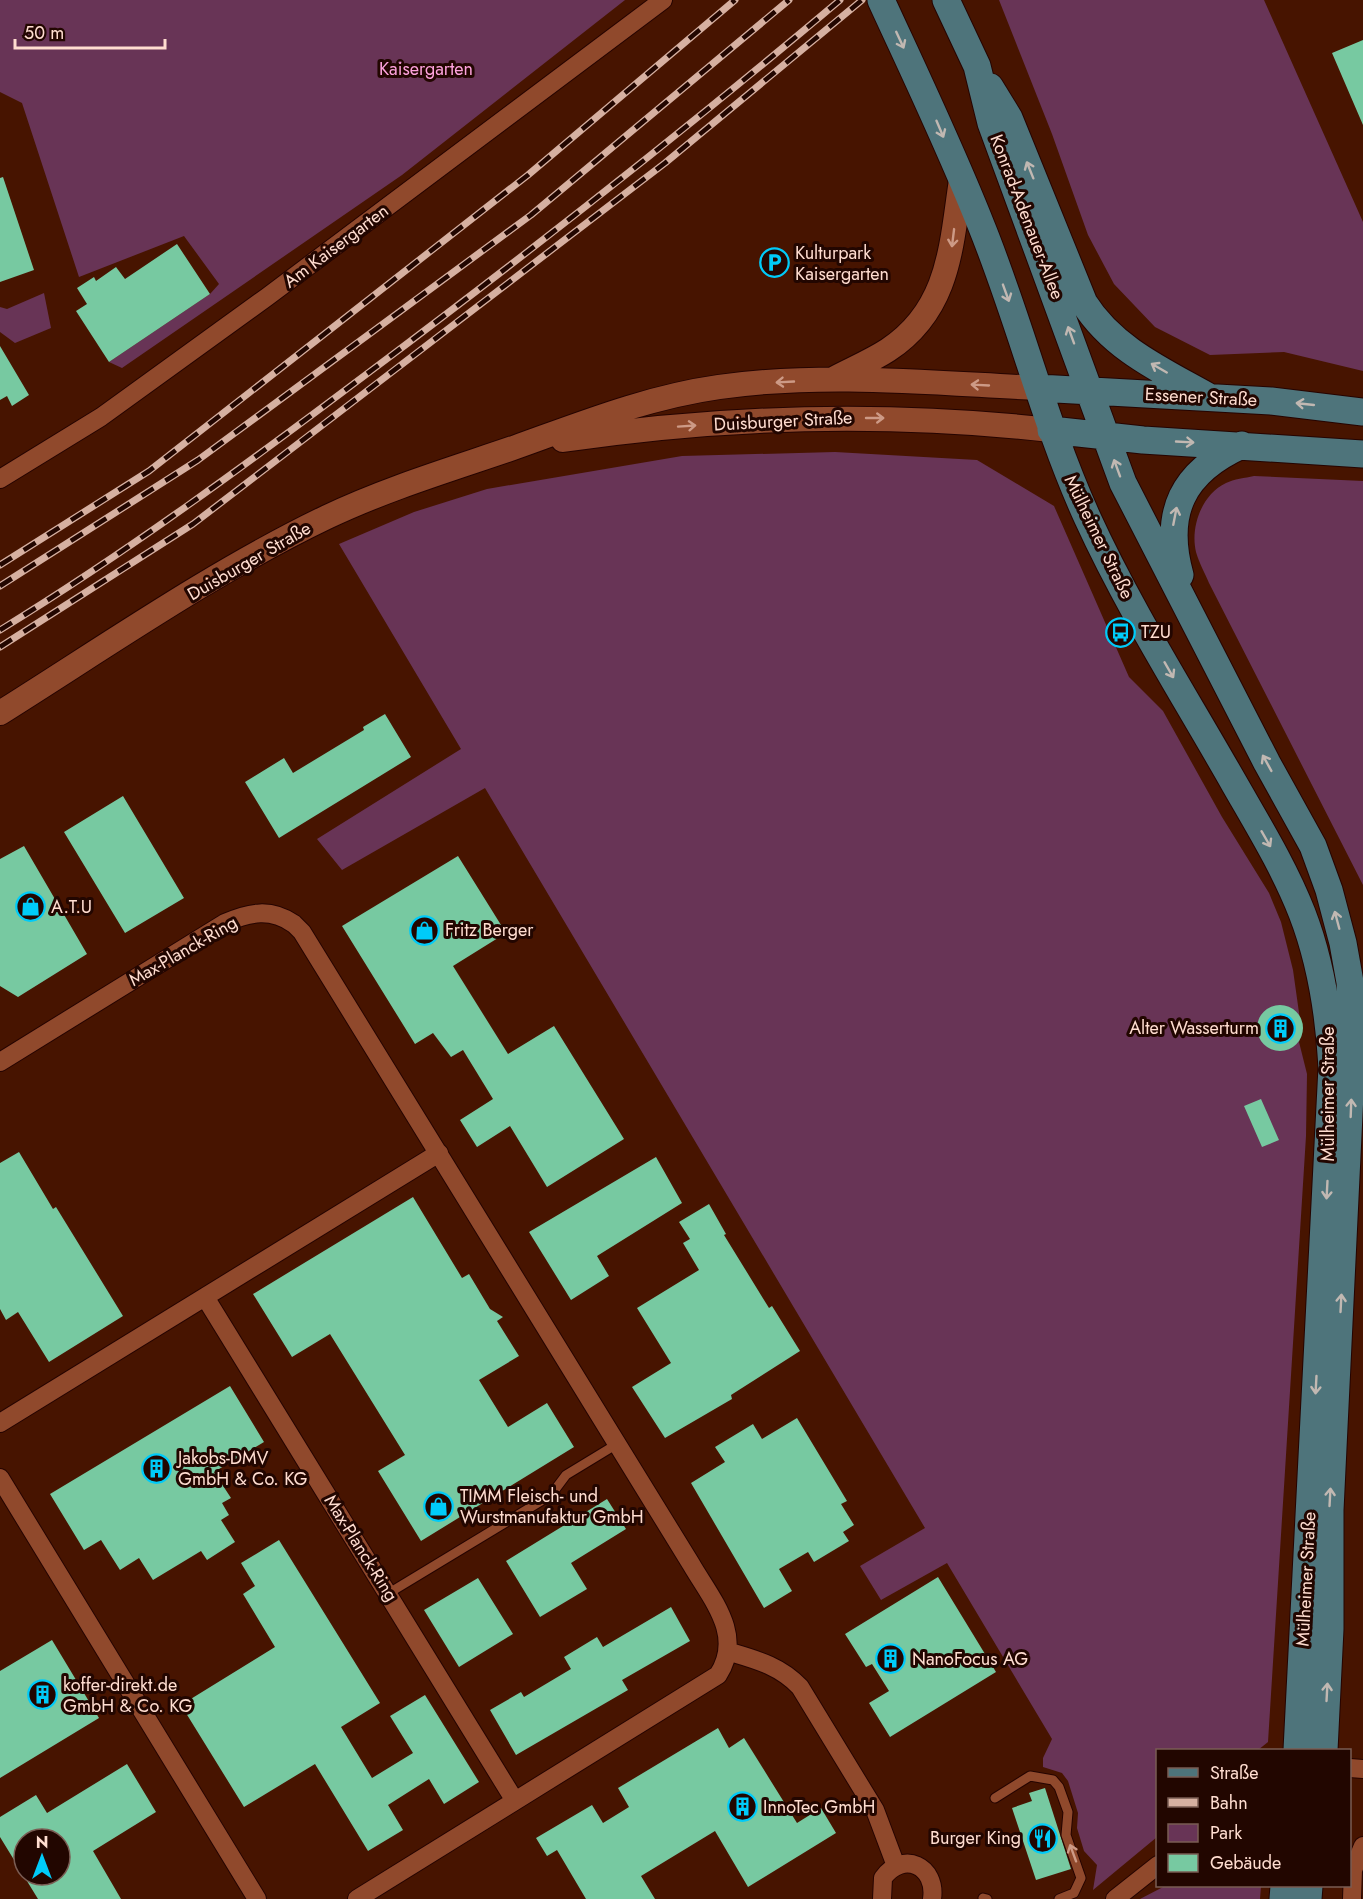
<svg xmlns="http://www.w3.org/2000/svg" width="1363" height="1899" viewBox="0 0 1363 1899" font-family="Jost,sans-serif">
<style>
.green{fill:#683456}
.building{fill:#77c9a1;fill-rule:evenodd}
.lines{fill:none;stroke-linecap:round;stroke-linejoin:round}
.lane-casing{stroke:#250400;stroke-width:11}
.street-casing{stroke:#250400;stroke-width:20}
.secondary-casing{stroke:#250400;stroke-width:26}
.primary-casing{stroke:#250400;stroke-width:29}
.lane{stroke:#90492c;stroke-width:9}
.street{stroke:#90492c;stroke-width:18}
.secondary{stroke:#90492c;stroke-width:24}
.primary{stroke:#4e747b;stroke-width:27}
.rail-casing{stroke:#d6b0a1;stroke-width:7}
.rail{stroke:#220600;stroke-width:4.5;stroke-dasharray:14;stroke-linecap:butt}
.oneway{stroke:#c1b8b2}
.oneway2{stroke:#cd9a86}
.labels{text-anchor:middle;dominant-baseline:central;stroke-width:6;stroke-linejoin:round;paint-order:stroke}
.park-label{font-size:18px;fill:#fea2dc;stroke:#220600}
.street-label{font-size:18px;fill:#ffddd0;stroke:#220600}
.poi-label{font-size:18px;fill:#ffddd0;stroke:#220600;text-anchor:start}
</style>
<rect width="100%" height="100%" fill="#471400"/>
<!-- green -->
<path class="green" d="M0,0h625l-223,175 -280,193 -13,-6 101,-68 9,-10 -35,-48 -105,41 -57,-174 -22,-11z
M999,0h265l99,222v149l-79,-19 -74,3 -55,-28 -41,-43 -26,-49 -36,-101z
M44,293l7,35 -36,15 -15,-11v-25l7,2z
M835,452l142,8 77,46 75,171 34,34 59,106 47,76 12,29 12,48 9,64 -3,8 8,32 -1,62 -38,606 -10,8h-100l-1,87 -64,53 4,-25 -13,-14 -7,-23 1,-15 -10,-32 -6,-8 -19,-6v-9l9,-19 -105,-176 -66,37 -21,-34 65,-38 -440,-740 -143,82 -25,-31 144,-90 -122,-205 75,-32 73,-23 195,-33z
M1254,476l109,5v404l-154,-302c-4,-10 -10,-20 -13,-31 -6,-25 6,-58 30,-69 8,-4 19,-5 28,-7z
M1165,1886h96l-1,13h-120z"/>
<!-- building -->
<path class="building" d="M1363,40v85l-31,-72z
M3,177l31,93 -34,12v-104z
M177,244l33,50 -101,68 -33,-51 11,-7 -10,-16 17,-11 2,4 20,-14 9,12z
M0,346l29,49 -17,11 -5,-10 -7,4z
M385,714l26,43 -132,81 -34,-56 39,-24 9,15 71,-43 -1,-3z
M123,796l61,102 -59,35 -61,-101z
M24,846l63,108 -69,43 -18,-11v-127z
M458,856l48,77 -53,33 55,88 46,-28 70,113 -77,48 -37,-61 -33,21 -17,-27 33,-21 -30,-49 -12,7 -18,-24 -18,11 -73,-118z
M1257 1028a23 23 0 1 1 46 0a23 23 0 1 1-46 0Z
M1261,1099l18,41 -17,7 -18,-41z
M19,1152l34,57 3,-2 67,109 -74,46 -31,-50 -12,8 -6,-11v-146z
M656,1157l26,46 -85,53 12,20 -38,24 -42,-68z
M413,1197l49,81 7,-4 21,35 13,8 -6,4 22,35 -40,24 29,47 39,-24 27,44 -153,94 -43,-70 27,-16 -75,-121 -38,23 -39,-63z
M709,1204l17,30 -2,1 45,73 3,-2 28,45 -69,44 1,4 -67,39 -33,-51 39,-24 -34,-55 62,-38 -16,-27 7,-4 -11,-17z
M230,1386l34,56 -50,30 17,26 -9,5 7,12 -8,5 14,22 -28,18 -6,-9 -48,29 -14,-22 -19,12 -19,-30 -17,10 -34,-56z
M797,1418l50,83 -6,3 13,21 -11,7 6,9 -35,21 -6,-10 -29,17 13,22 -28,17 -73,-125 34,-21 -10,-15 38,-23 9,15z
M607,1499l19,30 -55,34 16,26 -47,28 -34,-56z
M279,1540l101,163 -39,24 31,51 41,-25 -23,-37 35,-21 54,87 -35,22 -15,-25 -41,26 15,25 -35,21 -53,-87 -71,43 -63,-102 94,-58 -32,-53 12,-8 -14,-23z
M938,1577l58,95 -106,65 -21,-34 20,-12 -17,-27 -6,3 -21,-33z
M478,1578l35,56 -54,33 -35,-57z
M671,1607l19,34 -68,39 6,10 -112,65 -26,-45 31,-18 3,5 47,-28 -7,-12 33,-20 6,10z
M52,1640l47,78 -99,60v-107z
M718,1728l11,20 15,-10 53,85 24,-15 15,25 -88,54 -33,-56 -74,45 14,23h-69l-29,-49 -10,6 -11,-18 56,-33 11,18 26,-16 -11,-19z
M127,1764l29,48 -63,39 28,48h-83l-38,-62v-20l36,-22 11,18zM24,1839h36v36h-36z
M1045,1788l26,81 -35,11 -24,-72 20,-7 -3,-8z"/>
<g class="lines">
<defs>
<path id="lane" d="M389,1593l162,-98 15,-20 51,-31
M995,1798l35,-22 23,4 6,7 9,25 -2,23 15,43 -7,15 -15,6
M983,1898l4,1"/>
<path id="street" d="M0,479l101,-62 166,-120 396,-297
M0,1062l225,-139c25,-11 46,-15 69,1l8,8 389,632c21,36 53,71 27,111l-361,224
M205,1297l310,504
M0,1423l439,-270
M0,1478l257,421
M730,1652c27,8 50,14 70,35l75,123 21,56
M1350,1768l13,1
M882,1899l1,-21c20,-28 54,-12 49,21
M1115,1899l43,-34
M1352,1899l1,-29 10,-24"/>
<path id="secondary" d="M835,378c17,-9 36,-17 53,-28 62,-41 63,-104 73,-170
M563,440c162,-24 325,-28 488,-10
M0,713c105,-66 216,-143 327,-196 61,-29 125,-48 189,-70 67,-24 132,-50 203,-60 106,-15 213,-4 319,1"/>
<path id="primary" d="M881,0c34,74 70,149 100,225 39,96 63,197 106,292 42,92 97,178 147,266 24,42 50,84 68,130 19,49 27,102 30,154l-35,683
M946,0l31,66 14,57 132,360 144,280 46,83 16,44 14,53 7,39 3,49 -23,479v119l-6,121
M990,87l19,31 75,185c29,46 79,68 125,94
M1038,388l233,13 92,11
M1051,430l92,10 220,14
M1180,575c-17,-62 2,-103 62,-130
M1283,1899l1,-13
M1308,1899l1,-13"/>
</defs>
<!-- lane casing -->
<use href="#lane" class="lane-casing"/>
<!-- street casing -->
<use href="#street" class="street-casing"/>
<!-- secondary casing -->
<use href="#secondary" class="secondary-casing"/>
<!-- primary casing -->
<use href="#primary" class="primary-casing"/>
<!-- lane -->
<use href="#lane" class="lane"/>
<!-- street -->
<use href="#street" class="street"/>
<!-- secondary -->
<use href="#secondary" class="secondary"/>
<!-- primary -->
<use href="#primary" class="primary"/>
<defs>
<path id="rail" d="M0,565l149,-94 379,-296 207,-175
M0,586l198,-126 333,-245 258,-215
M0,630c129,-79 251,-169 372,-260 159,-119 316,-242 468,-370
M0,647l193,-123 472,-361 197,-163"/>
</defs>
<!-- rail casing -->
<use href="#rail" class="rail-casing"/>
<!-- rail -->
<use href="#rail" class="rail"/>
</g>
<!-- one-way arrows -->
<defs><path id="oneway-shaft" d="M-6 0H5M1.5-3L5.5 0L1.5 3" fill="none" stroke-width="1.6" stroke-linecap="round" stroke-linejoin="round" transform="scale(1.5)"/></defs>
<g class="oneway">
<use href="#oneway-shaft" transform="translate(900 40) rotate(65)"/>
<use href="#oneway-shaft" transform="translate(940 129) rotate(67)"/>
<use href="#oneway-shaft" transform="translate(1030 170) rotate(-112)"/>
<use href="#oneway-shaft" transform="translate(1006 293) rotate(70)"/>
<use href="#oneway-shaft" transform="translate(1071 335) rotate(-110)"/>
<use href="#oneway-shaft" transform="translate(1159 368) rotate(-150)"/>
<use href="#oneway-shaft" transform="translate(1305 404) rotate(-174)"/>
<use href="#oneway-shaft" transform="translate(1185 442) rotate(3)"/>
<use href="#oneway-shaft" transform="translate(1117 468) rotate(-110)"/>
<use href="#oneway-shaft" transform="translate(1175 516) rotate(-79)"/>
<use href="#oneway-shaft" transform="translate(1169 670) rotate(60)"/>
<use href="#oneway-shaft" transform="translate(1267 763) rotate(-119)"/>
<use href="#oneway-shaft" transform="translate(1266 839) rotate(60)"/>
<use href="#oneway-shaft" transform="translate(1337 920) rotate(-105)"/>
<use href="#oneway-shaft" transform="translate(1351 1108) rotate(-88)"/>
<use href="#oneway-shaft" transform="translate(1327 1190) rotate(93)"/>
<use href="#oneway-shaft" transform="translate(1341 1303) rotate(-87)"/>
<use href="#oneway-shaft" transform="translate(1316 1385) rotate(93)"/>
<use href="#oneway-shaft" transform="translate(1330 1497) rotate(-87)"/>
<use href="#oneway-shaft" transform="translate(1327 1692) rotate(-87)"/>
</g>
<g class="oneway2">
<use href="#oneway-shaft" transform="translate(953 238) rotate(97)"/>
<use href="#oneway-shaft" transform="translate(785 382) rotate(177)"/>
<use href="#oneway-shaft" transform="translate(980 385) rotate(-177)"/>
<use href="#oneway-shaft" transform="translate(875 418)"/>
<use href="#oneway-shaft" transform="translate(687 426) rotate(-4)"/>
<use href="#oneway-shaft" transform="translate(1073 1853) rotate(-110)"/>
</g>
<!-- icons -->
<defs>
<symbol id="parking-ring" viewBox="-11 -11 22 22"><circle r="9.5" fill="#220600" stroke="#00cbf9" stroke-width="1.5"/><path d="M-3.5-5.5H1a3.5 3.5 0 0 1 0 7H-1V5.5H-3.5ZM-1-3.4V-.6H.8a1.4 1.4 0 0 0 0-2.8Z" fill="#00cbf9"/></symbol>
<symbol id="bus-ring" viewBox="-11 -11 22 22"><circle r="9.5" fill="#220600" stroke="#00cbf9" stroke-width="1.5"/><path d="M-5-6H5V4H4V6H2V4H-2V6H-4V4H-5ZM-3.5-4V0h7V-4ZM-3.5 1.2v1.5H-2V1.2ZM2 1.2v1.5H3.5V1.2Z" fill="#00cbf9"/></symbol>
<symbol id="shop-ring" viewBox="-11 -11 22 22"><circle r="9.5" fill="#220600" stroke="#00cbf9" stroke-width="1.5"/><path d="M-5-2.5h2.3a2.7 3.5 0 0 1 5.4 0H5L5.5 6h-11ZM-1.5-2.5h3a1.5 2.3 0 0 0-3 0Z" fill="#00cbf9"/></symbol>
<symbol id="building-ring" viewBox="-11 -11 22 22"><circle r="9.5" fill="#220600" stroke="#00cbf9" stroke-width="1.5"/><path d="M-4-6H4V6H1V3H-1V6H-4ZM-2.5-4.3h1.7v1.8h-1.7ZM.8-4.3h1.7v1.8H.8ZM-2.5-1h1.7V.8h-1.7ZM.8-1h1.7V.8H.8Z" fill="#00cbf9"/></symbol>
<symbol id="restaurant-ring" viewBox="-11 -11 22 22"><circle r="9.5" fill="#220600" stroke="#00cbf9" stroke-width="1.5"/><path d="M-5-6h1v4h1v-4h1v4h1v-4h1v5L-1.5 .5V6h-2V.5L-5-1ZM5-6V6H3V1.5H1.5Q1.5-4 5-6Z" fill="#00cbf9"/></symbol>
</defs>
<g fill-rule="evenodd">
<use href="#parking-ring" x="758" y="246" width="33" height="33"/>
<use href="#bus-ring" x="1104" y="616" width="33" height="33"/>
<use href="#shop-ring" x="14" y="890" width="33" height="33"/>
<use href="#shop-ring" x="408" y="914" width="33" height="33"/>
<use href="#building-ring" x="1264" y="1012" width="33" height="33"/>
<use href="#building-ring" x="140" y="1452" width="33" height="33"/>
<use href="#shop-ring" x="422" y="1490" width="33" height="33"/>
<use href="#building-ring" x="874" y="1642" width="33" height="33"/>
<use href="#building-ring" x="26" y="1678" width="33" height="33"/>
<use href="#building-ring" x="726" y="1790" width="33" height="33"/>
<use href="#restaurant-ring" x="1026" y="1822" width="33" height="33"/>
</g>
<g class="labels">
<!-- park labels -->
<g class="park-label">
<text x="426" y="69">Kaisergarten</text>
</g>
<!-- street labels -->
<g class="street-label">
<text transform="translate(1027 217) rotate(69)">Konrad-Adenauer-Allee</text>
<text transform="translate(336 246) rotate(-37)">Am Kaisergarten</text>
<text transform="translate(1201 397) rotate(3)">Essener Straße</text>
<text transform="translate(783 421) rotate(-3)">Duisburger Straße</text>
<text transform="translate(1099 537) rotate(64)">Mülheimer Straße</text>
<text transform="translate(249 561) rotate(-30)">Duisburger Straße</text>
<text transform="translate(183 951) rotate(-30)">Max-Planck-Ring</text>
<text transform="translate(1328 1094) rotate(-90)">Mülheimer Straße</text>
<text transform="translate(361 1548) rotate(58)">Max-Planck-Ring</text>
<text transform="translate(1306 1579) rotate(-87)">Mülheimer Straße</text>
</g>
<!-- poi labels -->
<g class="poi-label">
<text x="795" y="253">Kulturpark<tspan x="795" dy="21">Kaisergarten</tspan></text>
<text x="1141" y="632">TZU</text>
<text x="51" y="907">A.T.U</text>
<text x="445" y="930">Fritz Berger</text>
<text x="1259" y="1028" text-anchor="end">Alter Wasserturm</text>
<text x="178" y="1458">Jakobs-DMV<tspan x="178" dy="21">GmbH &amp; Co. KG</tspan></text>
<text x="460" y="1496">TIMM Fleisch- und<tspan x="460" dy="21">Wurstmanufaktur GmbH</tspan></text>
<text x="912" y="1659">NanoFocus AG</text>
<text x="63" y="1685">koffer-direkt.de<tspan x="63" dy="21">GmbH &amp; Co. KG</tspan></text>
<text x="763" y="1807">InnoTec GmbH</text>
<text x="1021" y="1838" text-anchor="end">Burger King</text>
</g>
</g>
<!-- legend -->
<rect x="1156" y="1749" width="195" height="138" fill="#220600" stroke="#7a5c53" stroke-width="1.5"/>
<rect x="1168" y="1768" width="30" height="9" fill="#4e747b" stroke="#7a5c53" stroke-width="1.5"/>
<text x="1210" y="1779" font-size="18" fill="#ffddd0">Straße</text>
<rect x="1168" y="1798" width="30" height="9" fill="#d6b0a1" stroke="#7a5c53" stroke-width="1.5"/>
<text x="1210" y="1809" font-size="18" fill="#ffddd0">Bahn</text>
<rect x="1168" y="1824" width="30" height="18" fill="#683456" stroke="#7a5c53" stroke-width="1.5"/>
<text x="1210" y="1839" font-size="18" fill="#ffddd0">Park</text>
<rect x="1168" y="1854" width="30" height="18" fill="#77c9a1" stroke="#7a5c53" stroke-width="1.5"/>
<text x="1210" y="1869" font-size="18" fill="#ffddd0">Gebäude</text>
<!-- north arrow -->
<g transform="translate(42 1857)"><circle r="28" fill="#220600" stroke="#7a5c53" stroke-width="1.5"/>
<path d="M0-4.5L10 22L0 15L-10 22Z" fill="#00cbf9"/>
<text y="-9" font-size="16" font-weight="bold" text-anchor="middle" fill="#ffddd0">N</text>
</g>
<!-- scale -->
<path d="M15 39v9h150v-9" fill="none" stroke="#ffddd0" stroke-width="3"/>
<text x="24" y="39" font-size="18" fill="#ffddd0" stroke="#220600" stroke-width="4.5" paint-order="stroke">50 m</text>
</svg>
